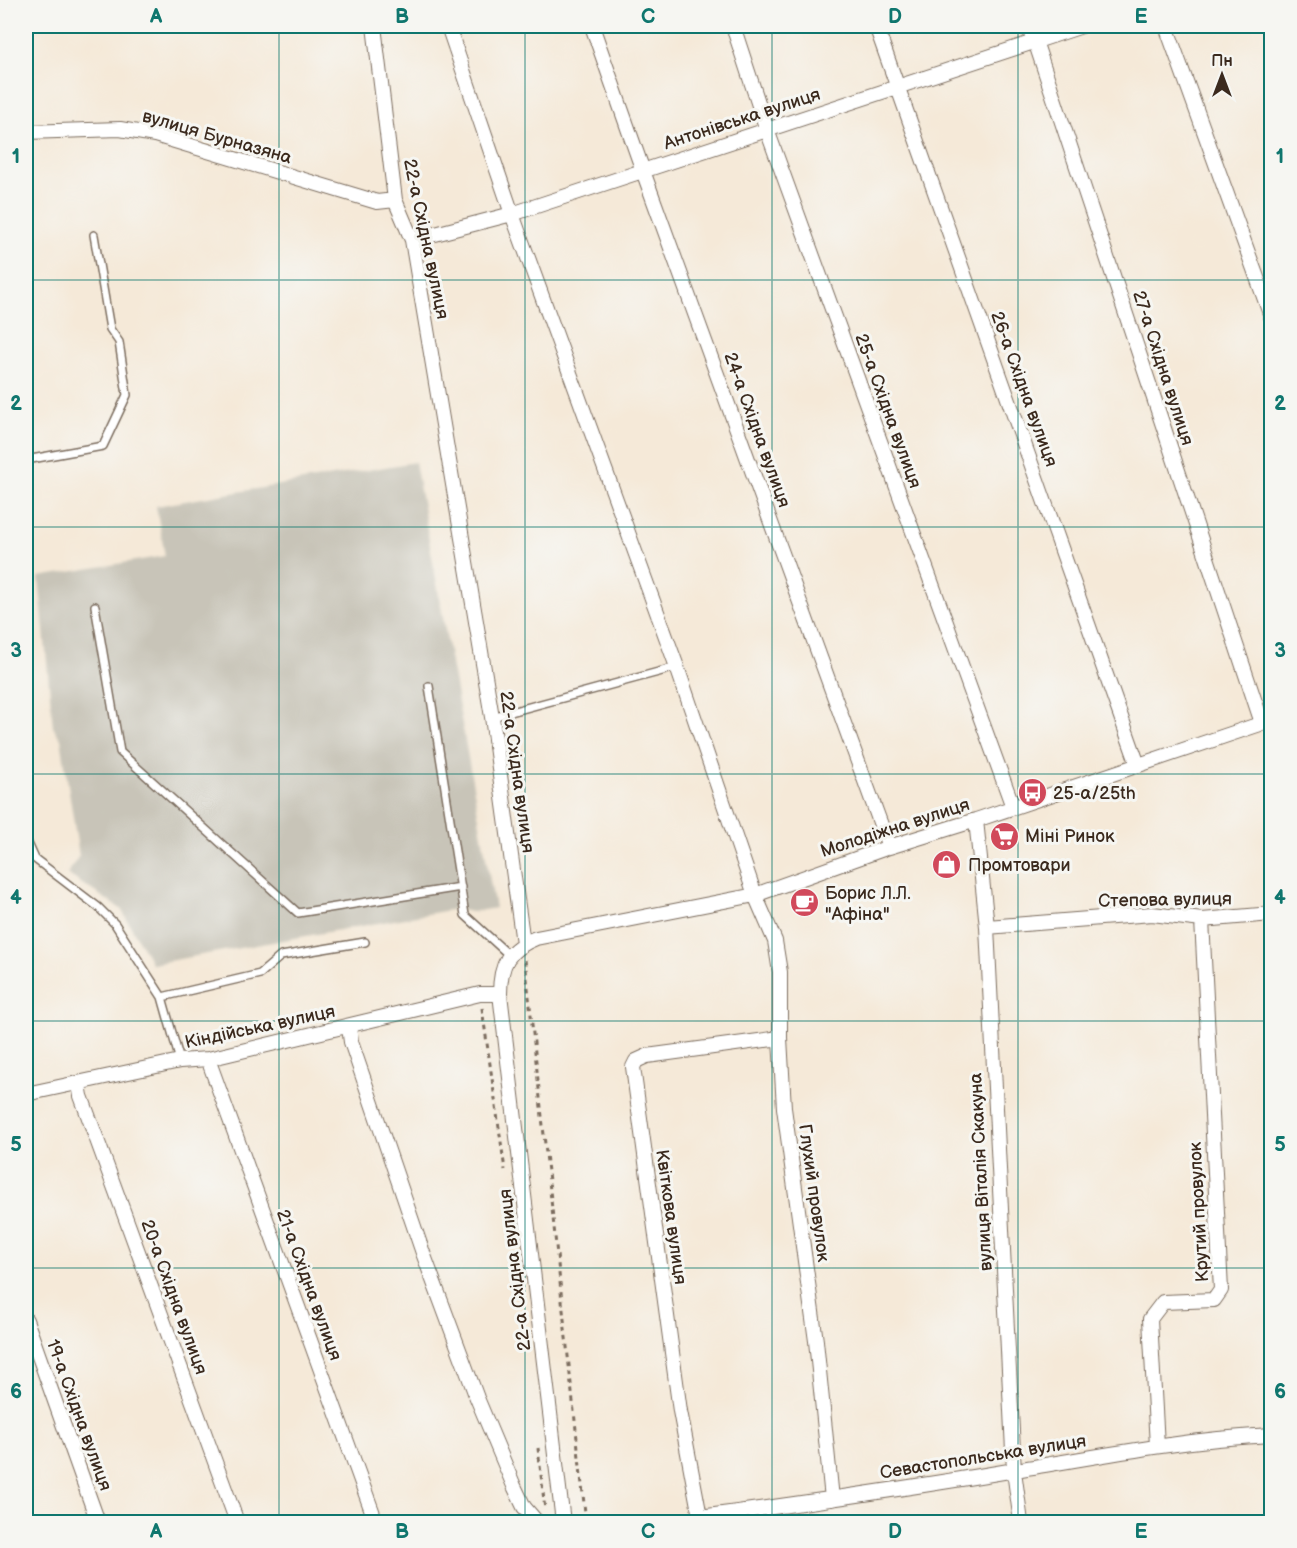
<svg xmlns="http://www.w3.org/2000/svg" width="1297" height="1548" viewBox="0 0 1297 1548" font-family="'Balsamiq Sans',sans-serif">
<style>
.industrial{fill:#c8c4b8}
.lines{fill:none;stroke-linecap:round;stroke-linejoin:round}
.service-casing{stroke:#7c6d5f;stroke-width:10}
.minor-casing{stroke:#7c6d5f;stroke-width:16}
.path{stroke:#7c6d5f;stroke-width:3;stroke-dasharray:4.5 4.5;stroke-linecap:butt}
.service{stroke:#fff;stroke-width:7}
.minor{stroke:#fff;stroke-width:14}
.grid{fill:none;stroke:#0f766e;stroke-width:1.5;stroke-opacity:0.55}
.labels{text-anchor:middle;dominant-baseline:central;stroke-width:6;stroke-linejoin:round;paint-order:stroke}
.street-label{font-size:18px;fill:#3b2a1e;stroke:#f6f6f2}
.poi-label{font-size:18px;fill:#3b2a1e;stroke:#f6f6f2;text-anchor:start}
.neatline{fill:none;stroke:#0f766e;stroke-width:2}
.grid-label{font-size:20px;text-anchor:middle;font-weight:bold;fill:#0f766e}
</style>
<rect width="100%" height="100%" fill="#f6f6f2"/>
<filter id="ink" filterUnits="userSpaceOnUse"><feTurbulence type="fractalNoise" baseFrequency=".0167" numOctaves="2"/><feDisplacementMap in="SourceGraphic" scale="12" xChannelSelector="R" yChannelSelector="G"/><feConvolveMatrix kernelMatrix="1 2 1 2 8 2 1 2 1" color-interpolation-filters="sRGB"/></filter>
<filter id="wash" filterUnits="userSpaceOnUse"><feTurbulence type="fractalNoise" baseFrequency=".008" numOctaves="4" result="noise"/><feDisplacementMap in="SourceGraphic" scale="24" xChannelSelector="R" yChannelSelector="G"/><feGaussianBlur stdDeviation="1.35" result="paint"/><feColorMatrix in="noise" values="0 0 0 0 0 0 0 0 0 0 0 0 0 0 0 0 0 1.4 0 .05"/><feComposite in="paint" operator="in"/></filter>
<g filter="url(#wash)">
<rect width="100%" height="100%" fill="#f5e9d8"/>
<!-- industrial -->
<path class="industrial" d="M415,462l80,446 -23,4 -17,-3 -303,55 -31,-55 -54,-35 12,-18 -18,-117 -8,-12 -14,-150 126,-21 -9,-50z"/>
</g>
<g filter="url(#ink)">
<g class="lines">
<defs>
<path id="service" d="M26,460l77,-14 24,-51 -8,-53 -9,-13 -16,-94
M95,606l25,146 178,161 163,-26
M429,686l36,229 44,40
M492,717l185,-50
M26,839l9,20 63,48 17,17 47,73 18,64
M162,997l98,-23 21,-18 84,-14"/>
<path id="minor" d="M374,26l21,174 17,40 80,477 31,226
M448,26l64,188 165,453 78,228 20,46 5,31v66l4,70 32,233 16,158
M592,26l51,145 246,676
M733,26l34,104 246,677
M876,26l262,739
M1027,26l8,15 227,682
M1166,26l106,293
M26,132l94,-3 35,6 222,67 18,-2
M412,240l100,-26 570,-188
M976,820l11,107 27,544 7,51
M987,927l165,-13 50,6 70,-6
M349,1027l2,15 72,211 54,145 37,88 10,21 13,15
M208,1059l168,463
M79,1084l2,12 156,426
M26,1094l154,-33 28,-2 272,-65h20
M26,1320l72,202
M1157,1446l-7,-127 13,-17 51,-2 7,-10 -19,-370
M700,1517c105,-14 210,-29 315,-47 85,-14 170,-31 257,-35
M563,1522l-63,-528c0,-30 8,-45 36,-56l219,-43 134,-48 87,-27 296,-100
M701,1522l-21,-111 -47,-344 3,-6 11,-5 133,-18"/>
</defs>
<!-- service casing -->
<use href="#service" class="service-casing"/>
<!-- minor casing -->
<use href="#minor" class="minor-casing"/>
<!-- path -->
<path class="path" d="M525,960l61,562
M482,1008l23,162
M538,1448l7,62"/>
<!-- service -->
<use href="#service" class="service"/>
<!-- minor -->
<use href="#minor" class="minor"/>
</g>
</g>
<!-- grid -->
<path class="grid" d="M279,26v1496M525,26v1496M772,26v1496M1018,26v1496M26,280h1246M26,527h1246M26,774h1246M26,1021h1246M26,1268h1246"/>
<!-- icons -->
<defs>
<symbol id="bus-disc" viewBox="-11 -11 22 22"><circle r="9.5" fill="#d1495b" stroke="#f6f6f2"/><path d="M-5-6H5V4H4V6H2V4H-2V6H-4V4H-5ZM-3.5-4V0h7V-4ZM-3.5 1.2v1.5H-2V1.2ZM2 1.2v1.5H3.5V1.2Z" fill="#fff"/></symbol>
<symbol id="supermarket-disc" viewBox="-11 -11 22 22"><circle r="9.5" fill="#d1495b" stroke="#f6f6f2"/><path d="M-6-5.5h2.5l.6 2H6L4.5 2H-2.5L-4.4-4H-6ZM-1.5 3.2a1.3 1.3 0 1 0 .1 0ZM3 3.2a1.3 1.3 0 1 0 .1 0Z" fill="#fff"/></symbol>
<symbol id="shop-disc" viewBox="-11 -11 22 22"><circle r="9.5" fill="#d1495b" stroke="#f6f6f2"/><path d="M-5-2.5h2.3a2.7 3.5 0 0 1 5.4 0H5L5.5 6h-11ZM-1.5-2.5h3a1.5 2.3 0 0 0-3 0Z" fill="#fff"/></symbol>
<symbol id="cafe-disc" viewBox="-11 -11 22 22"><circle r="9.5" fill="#d1495b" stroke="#f6f6f2"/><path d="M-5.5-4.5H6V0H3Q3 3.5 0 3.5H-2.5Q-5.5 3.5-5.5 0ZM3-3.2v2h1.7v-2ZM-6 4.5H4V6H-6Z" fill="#fff"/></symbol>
</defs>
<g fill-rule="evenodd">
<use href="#bus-disc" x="1016" y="776" width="33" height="33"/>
<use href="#supermarket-disc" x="988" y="820" width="33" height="33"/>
<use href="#shop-disc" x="930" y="848" width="33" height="33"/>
<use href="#cafe-disc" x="788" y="886" width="33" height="33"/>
</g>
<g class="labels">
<!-- street labels -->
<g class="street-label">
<text transform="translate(742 119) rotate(-18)">Антонівська вулиця</text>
<text transform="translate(217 137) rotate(16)">вулиця Бурназяна</text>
<text transform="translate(426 239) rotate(78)">22-а Східна вулиця</text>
<text transform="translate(1163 368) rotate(72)">27-а Східна вулиця</text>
<text transform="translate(1024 389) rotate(70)">26-а Східна вулиця</text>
<text transform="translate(888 411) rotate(70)">25-а Східна вулиця</text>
<text transform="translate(757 430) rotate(70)">24-а Східна вулиця</text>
<text transform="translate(517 772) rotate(82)">22-а Східна вулиця</text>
<text transform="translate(895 828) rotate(-18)">Молодіжна вулиця</text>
<text transform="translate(1165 900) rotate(-1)">Степова вулиця</text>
<text transform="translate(260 1027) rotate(-12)">Кіндійська вулиця</text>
<text transform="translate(981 1172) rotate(-93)">вулиця Віталія Скакуна</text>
<text transform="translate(814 1193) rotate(82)">Глухий провулок</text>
<text transform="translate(1199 1212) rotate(-93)">Крутий провулок</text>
<text transform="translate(671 1217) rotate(82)">Квіткова вулиця</text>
<text transform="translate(515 1270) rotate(-97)">22-а Східна вулиця</text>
<text transform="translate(309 1285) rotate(70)">21-а Східна вулиця</text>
<text transform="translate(174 1297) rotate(70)">20-а Східна вулиця</text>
<text transform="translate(79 1415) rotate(70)">19-а Східна вулиця</text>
<text transform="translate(983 1457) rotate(-9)">Севастопольська вулиця</text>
</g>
<!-- poi labels -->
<g class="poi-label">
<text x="1053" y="793">25-а/25th</text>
<text x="1025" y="836">Міні Ринок</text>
<text x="968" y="865">Промтовари</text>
<text x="825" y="893">Борис Л.Л.<tspan x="825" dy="21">"Афіна"</tspan></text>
</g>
</g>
<!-- margin -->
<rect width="1297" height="1548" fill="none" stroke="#f6f6f2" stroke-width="66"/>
<!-- north arrow -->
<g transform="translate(1222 75)" stroke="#f6f6f2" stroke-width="4.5" paint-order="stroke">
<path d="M0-4.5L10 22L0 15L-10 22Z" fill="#3b2a1e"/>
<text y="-9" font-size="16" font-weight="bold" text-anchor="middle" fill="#3b2a1e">Пн</text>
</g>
<rect x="33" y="33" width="1231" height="1482" class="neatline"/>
<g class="grid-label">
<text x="156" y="23">A</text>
<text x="402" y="23">B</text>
<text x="648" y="23">C</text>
<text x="895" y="23">D</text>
<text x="1141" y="23">E</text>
<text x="16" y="163">1</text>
<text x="1280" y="163">1</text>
<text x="16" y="410">2</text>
<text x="1280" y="410">2</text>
<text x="16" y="657">3</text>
<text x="1280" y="657">3</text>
<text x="16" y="904">4</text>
<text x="1280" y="904">4</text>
<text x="16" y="1151">5</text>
<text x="1280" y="1151">5</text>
<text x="16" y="1398">6</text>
<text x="1280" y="1398">6</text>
<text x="156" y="1538">A</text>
<text x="402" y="1538">B</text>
<text x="648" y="1538">C</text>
<text x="895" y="1538">D</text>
<text x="1141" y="1538">E</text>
</g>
</svg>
